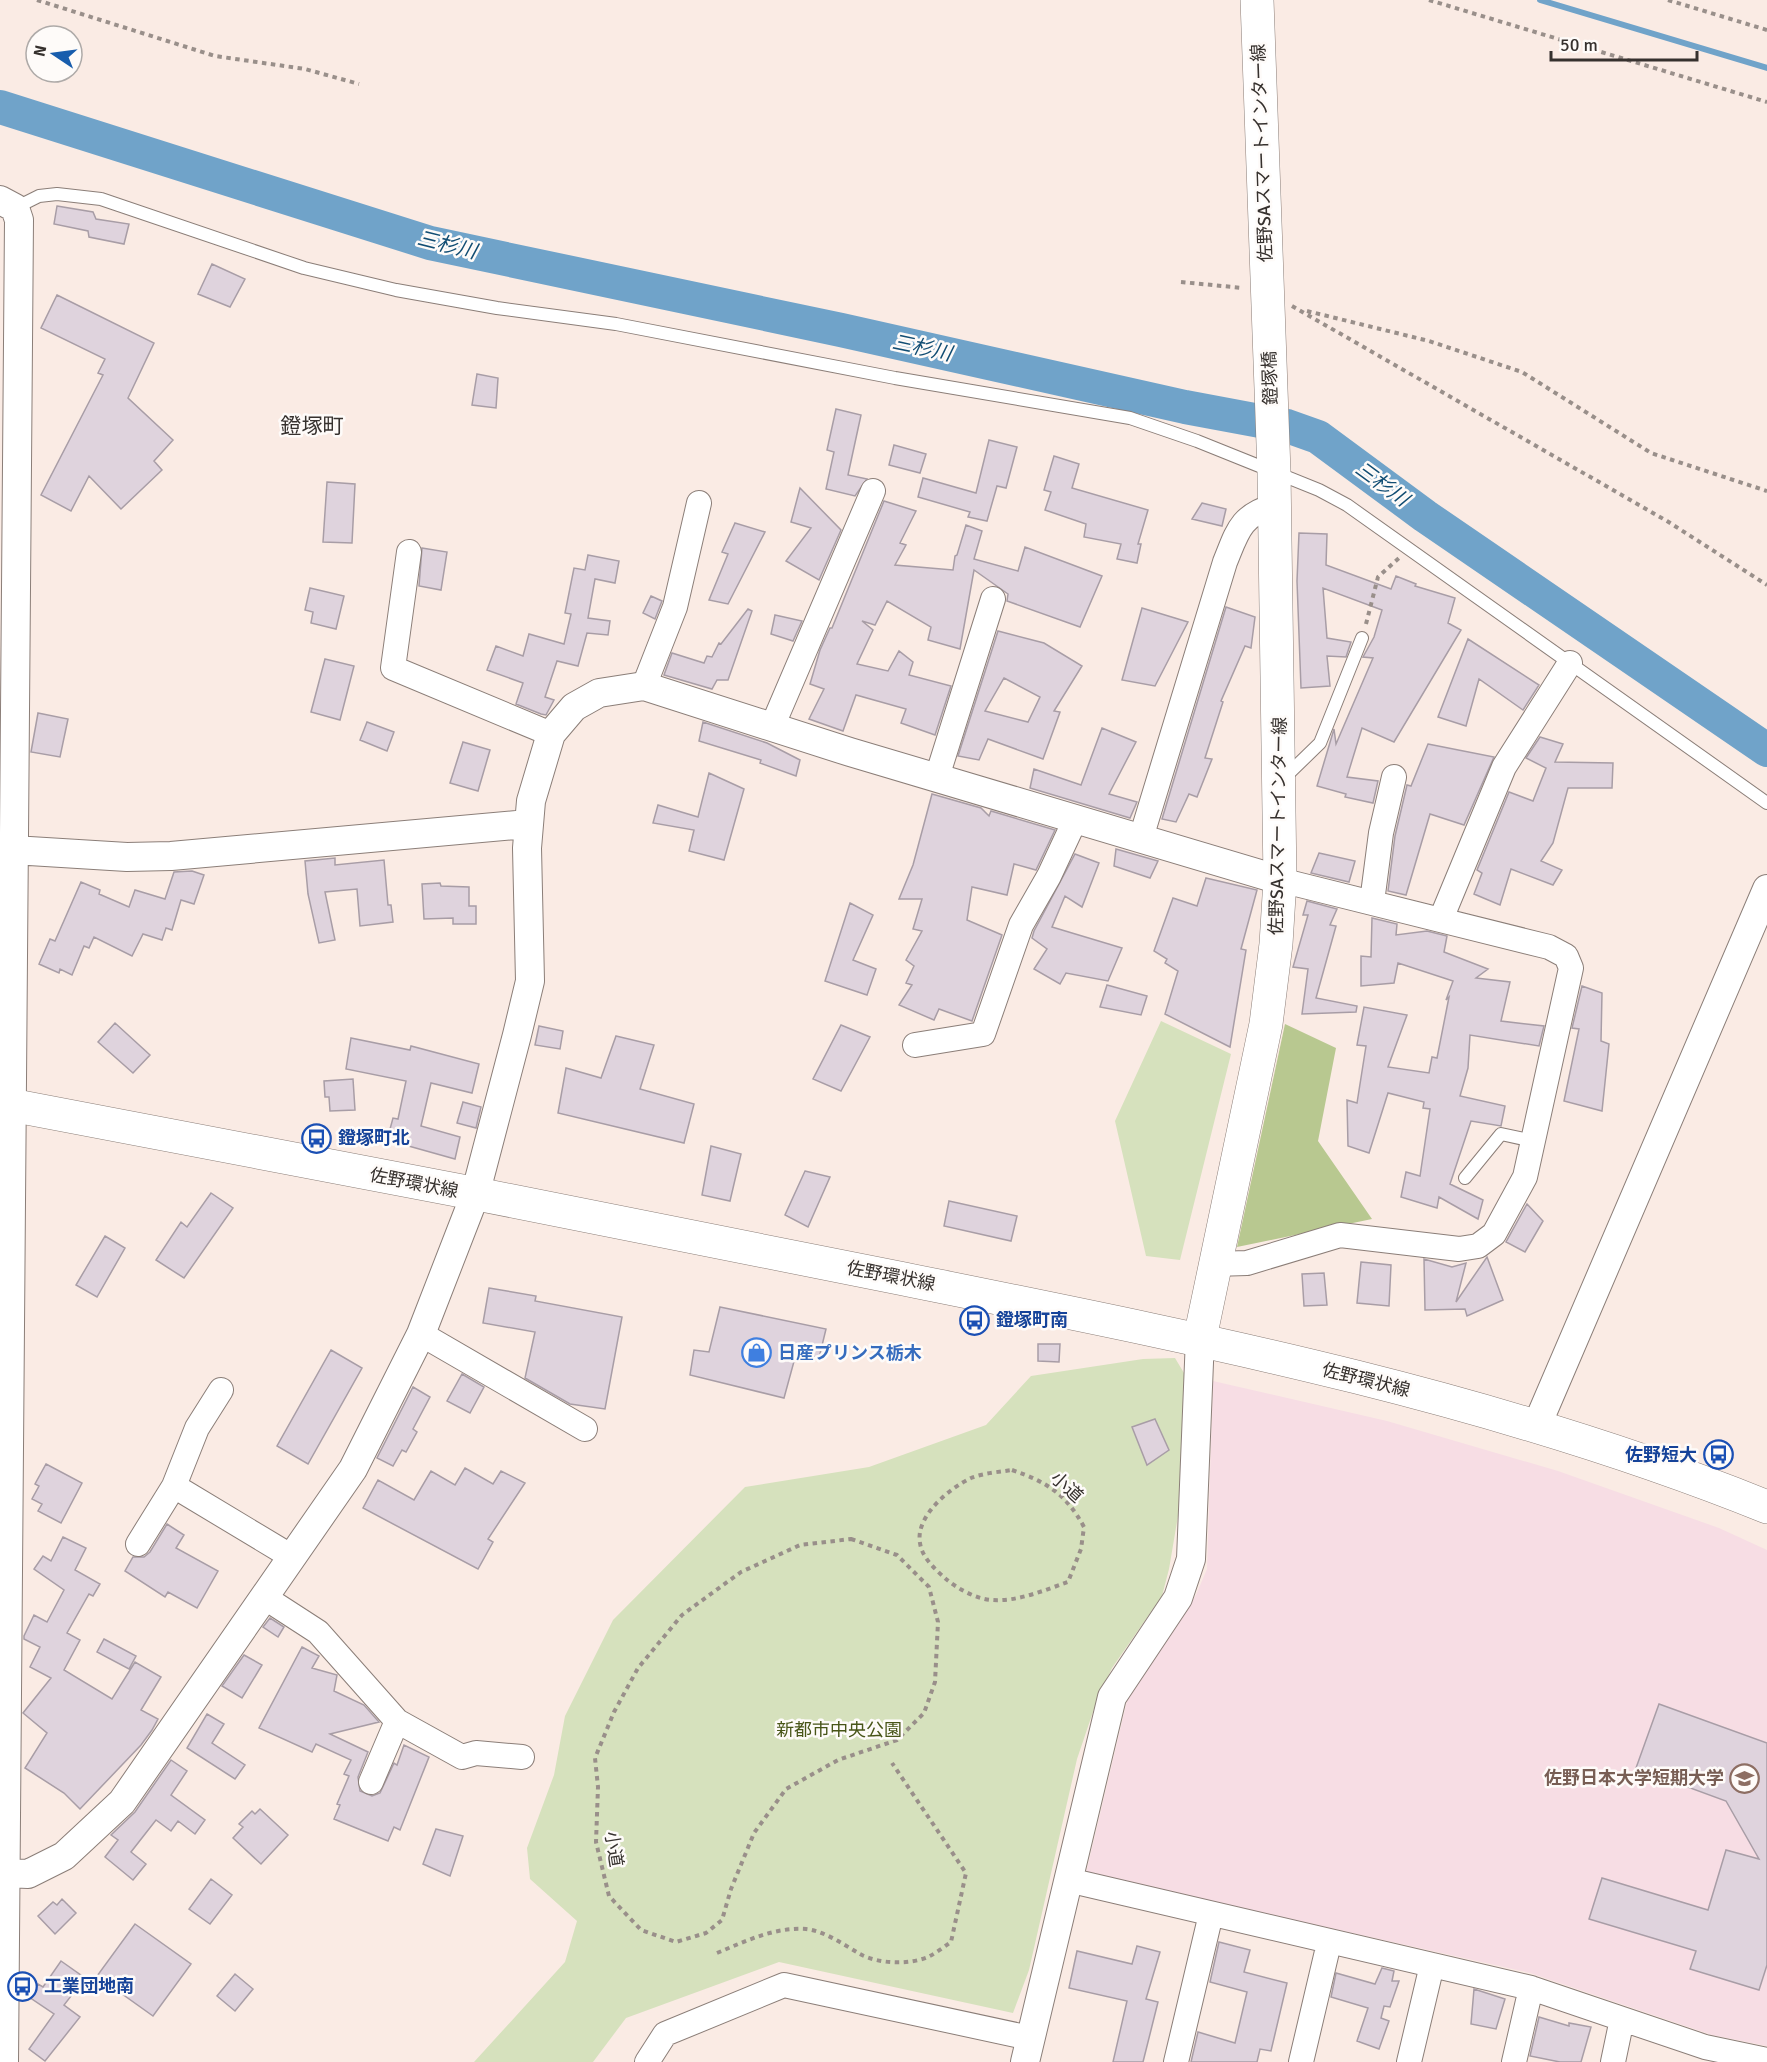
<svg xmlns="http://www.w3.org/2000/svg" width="1767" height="2062" viewBox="0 0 1767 2062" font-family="Signika,'Noto Sans JP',sans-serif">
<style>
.education{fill:#f7dde4}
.green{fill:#d6e1bd}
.forest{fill:#b8c890}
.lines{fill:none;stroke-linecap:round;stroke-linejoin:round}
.stream{stroke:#70a3c9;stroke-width:6}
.river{stroke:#70a3c9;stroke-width:34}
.building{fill:#dfd3dd;stroke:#a89da6;stroke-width:1.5;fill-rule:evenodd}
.service-casing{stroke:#8b7e78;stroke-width:14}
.minor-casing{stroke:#8b7e78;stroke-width:26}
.tertiary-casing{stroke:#8b7e78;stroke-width:30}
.secondary-casing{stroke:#8b7e78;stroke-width:34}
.path{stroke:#998f8a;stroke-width:4;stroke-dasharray:4.5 4.5;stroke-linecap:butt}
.service{stroke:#fff;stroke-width:12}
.minor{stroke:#fff;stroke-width:24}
.tertiary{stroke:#fff;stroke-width:28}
.secondary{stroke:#fff;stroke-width:33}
.labels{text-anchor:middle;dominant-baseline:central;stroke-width:5;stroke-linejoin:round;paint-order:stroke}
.street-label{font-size:18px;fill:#36312e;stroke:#fefbf9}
.transit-label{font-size:18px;font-weight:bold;fill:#164399;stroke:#fefbf9;text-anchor:start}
.shop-label{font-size:18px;font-weight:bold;fill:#366cbe;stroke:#fefbf9;text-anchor:start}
.park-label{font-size:18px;fill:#485518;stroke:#fefbf9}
.education-label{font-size:18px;font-weight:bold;fill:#785e54;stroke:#fefbf9;text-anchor:end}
.water-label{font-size:20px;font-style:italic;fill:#114d73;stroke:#fefbf9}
.quarter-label{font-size:21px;fill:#36312e;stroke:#fefbf9}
</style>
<rect width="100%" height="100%" fill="#faebe4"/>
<!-- education -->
<path class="education" d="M1213,1381l174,40 171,50 161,57 48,22v496l-55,-11 -182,-62 -444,-100 41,-172 69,-106 11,-26z"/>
<!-- green -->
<path class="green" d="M1161,1021l70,33 -51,206 -34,-4 -31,-135z
M1175,1358l15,25 -11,127 -10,59 -7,27 -50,72 -16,35 -19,56 -48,211 -16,43 -234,-51 -153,56 -33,44h-119l91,-100 12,-41 -47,-42 -3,-31 27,-73 11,-59 48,-96 132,-133 124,-20 117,-42 45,-49 112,-17z"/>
<!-- forest -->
<path class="forest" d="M1285,1024l51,24 -18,93 54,78 -135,28z"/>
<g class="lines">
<!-- stream -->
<path class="stream" d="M1540,0l227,68"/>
<!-- river -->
<path class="river" d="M0,107l430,136 411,87 344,77 102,19 31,11 107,79 342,234"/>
</g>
<!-- building -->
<path class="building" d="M57,206l36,6 3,7 33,5 -5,20 -35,-7 -1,-6 -34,-7z
M212,264l33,15 -15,28 -32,-13z
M57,295l97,48 -26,55 45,42 -19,21 8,9 -41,39 -32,-33 -18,35 -30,-16 62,-120 -5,-2 7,-14 -64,-31z
M477,374l21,4 -2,30 -24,-3z
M836,409l25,6 -13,60 19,4 -12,17 -29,-7 8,-37 -7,-2z
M989,440l28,7 -11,41 -9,-2 -10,35 -19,-4 2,-5 -52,-15 5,-19 53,15z
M894,445l32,9 -6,19 -31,-8z
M1054,456l25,8 -7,24 76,22 -10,34h3l-4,19 -20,-4 4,-15 -37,-7 2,-13 -41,-14 6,-18 -7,-2z
M327,482l28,2 -3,59 -29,-1z
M800,488l41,42 -22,50 -33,-19 25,-33 -20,-6z
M884,501l32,10 -16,32 6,2 -11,20 58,5 2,-14 2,-1 9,-30 16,6 -8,28 44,12 7,-24 77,29 -22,51 -73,-26 1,-7 -34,-24 -14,79 -32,-9 3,-13 -44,-26 -12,24 -13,-4 11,9 -16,34 31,7 11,-20 14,11 -4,13 42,11 -16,49 -34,-12 5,-14 -50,-14 -13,36 -34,-12 15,-30 -14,-5 10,-34 10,-22h2z
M1202,503l24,6 -4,17 -30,-7z
M735,523l30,9 -37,72 -19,-4 19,-46 -6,-2z
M1299,533l28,1 -1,31 65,24 5,-13 20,8 -1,2 40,12 -7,25 13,7 -67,112 -32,-14 -15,49 31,4 -5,22 -28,-6 1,-3 -29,-8 17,-57 2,15 37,-86 -10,-1 11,-20 8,-27 -59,-22 4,50 24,4 -5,15 -19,-1 3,30 -29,2 -4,-107z
M422,548l25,4 -6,38 -22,-4z
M588,555l31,6 -4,22 -20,-4 -7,39 22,3 -2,14 -21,-2 -9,33 -21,-5 -12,36 9,3 -8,15 -5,-1 -25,-10 7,-21 -36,-13 9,-24 27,10 6,-22 35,10 7,-30 -6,-1 9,-45 11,2z
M310,588l34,8 -8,33 -25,-6 2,-11 -8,-2z
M651,596l11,5 -7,18 -12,-6z
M1226,607l29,10 -4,31 -6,-2 -24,55 2,1 -18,56 7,1 -15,38 -8,-3 -13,28 -14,-3z
M1142,608l46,14 -33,64 -33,-6z
M748,609l4,2 -24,69h-11l-5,9 -48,-14 8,-22 32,10 3,-7 5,1 7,-14 2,1z
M775,615l27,6 -9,20 -22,-7z
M998,631l46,12 38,23 -28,45 6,1 -17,47 -55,-20 -9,21 -21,-4zM1004,678l36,19 -12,25 -43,-11z
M1468,639l71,46 -16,25 -44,-31 -13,47 -28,-9z
M325,659l29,7 -14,54 -29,-8z
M38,713l30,6 -8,38 -29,-5z
M367,722l27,10 -7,19 -27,-11z
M703,722l64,21 33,17 -4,16 -36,-13 1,-3 -62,-19z
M1102,728l34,14 -27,52 28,8 -7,16 -100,-30 4,-19 47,16z
M1540,737l23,7 -8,18 58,1 -1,25h-44l-15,55 -12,18 21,9 -9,15 -42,-16 -11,36 -26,-11 8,-21 -5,-3 32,-78 24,9 13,-33 -20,-10z
M463,742l27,8 -12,41 -28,-8z
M1428,744l66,13 -30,68 -34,-11 -24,81 -18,-4 7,-55 12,-51 4,1z
M709,773l35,16 -20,71 -35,-9 5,-21 -41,-7 5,-18 40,12z
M932,794l49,14 8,8 2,-5 64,19 -19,40 -22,-6 -7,31 -35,-8 -5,33 35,15 -30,86 -33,-12 -5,11 -35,-15 13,-20 -6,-2 8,-17 -8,-6 16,-29 -9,-2 9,-30h-23l14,-34z
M1116,849l42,12 -8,17 -36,-12z
M1319,853l36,8 -6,21 -38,-9z
M1075,854l24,9 -17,44 -17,-11 -13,31 70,21 -14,33 -42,-8 -6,11 -26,-15 13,-20 -15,-11 2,-7z
M335,858v7l49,-5 4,45h3l2,17 -33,4 -3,-37 -32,3 10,48 -16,3 -11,-49 -3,-33z
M192,871l12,4 -10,29 -13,-4 -9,30 -6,-2 -4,12 -19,-6 -11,22 -38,-19 -5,11 -5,-2 -12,29 -12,-6 -1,4 -20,-9 11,-25 5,2 26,-59 19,8 -1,4 30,13 6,-17 30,9 9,-27z
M1206,878l51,12 -16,59 5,1 -16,97 -65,-33 13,-43 -13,-8 2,-4 -13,-8 19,-53 24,8z
M440,883l1,3 28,1v19h7v18h-23v-6l-29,1 -2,-35z
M1307,901l30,8 -7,16 6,1 -20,72 41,8 -1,6 -54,2 6,-45 -15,-2 15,-52h-5z
M850,903l23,12 -20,45 23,9 -9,26 -42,-14z
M1372,918l25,6 -1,11 31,-4 20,5 -3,16 44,17 -12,9 34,4 -9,39 43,5 -5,20 -69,-11 -2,33 -8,28 45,10 -4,20 -30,-5 -21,63 33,16 -5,19 -39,-22 -2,11 -36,-11 5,-25 14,4 10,-67 -7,-1 1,-6 -36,-9 -19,60 -21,-7 -1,-46 10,3 9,-57 -9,-1 7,-38 43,8 -19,52 41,6 3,-16 5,1 12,-61 -3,3 7,-19 -55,-18 -4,20 -33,3v-30l10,1z
M1107,985l40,11 -6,19 -41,-8z
M1582,986l20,7 -1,48 8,3 -7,67 -38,-10 15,-72 -7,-1z
M115,1023l35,32 -17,18 -35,-31z
M841,1025l29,12 -29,54 -28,-12z
M539,1026l24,5 -3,18 -25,-4z
M616,1036l38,9 -14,44 54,15 -10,39 -126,-30 8,-45 35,10z
M351,1038l59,12 1,-4 68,18 -7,29 -41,-10 -10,43 39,11 -5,22 -68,-19 6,-22 5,1 8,-38 -60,-12z
M353,1079l2,31 -25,1 -1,-14h-4l-1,-16z
M463,1102l18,5 -5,21 -19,-5z
M711,1146l30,8 -11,47 -28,-6z
M805,1171l25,6 -22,50 -23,-12z
M211,1193l22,15 -49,70 -28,-18 25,-38 6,5z
M949,1201l68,15 -6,25 -67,-15z
M1527,1204l16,17 -18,31 -19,-10z
M105,1236l20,12 -28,49 -21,-12z
M1487,1257l16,43 -36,16 -2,-7 -40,1 -1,-51 28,8 14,-4 -10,39z
M1361,1262l30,3 -2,41 -32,-3z
M1324,1273l3,32 -23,1 -2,-32z
M489,1288l47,8 -1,5 87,16 -17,92 -35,-5 -45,-26 10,-46 -52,-9z
M720,1307l106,22 -7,29 -23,-4 -12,44 -94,-23 4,-25 15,2z
M1038,1344h22l-1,18 -21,-1z
M331,1350l31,18 -54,96 -31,-18z
M462,1374l22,13 -14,26 -23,-12z
M413,1387l17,10 -17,32 4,3 -11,20 -4,-2 -9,16 -16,-8z
M1155,1419l14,31 -22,15 -15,-38z
M46,1464l36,19 -21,40 -23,-12 4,-7 -10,-5 7,-13 -4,-2z
M465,1468l28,16 8,-13 24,12 -37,56 5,3 -15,27 -115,-61 15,-28 36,20 17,-29 24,14z
M167,1524l17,11 -8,13 42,23 -21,37 -29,-16 -3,5 -40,-26 8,-14h11l6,-5z
M63,1537l23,11 -11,22 25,14 -7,12 -4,-2 -22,39 13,7 -16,30 48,29 23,-37 26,15 -20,33 17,9 -6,11 -11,15 -61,64 -16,-16 -39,-25 22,-35 -24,-20 28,-35 -21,-11 10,-20 -16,-8v-3l10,-21 13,7 17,-32 -30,-21 9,-13 8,5z
M270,1618l14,9 -6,10 -15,-10z
M104,1639l32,17 -7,13 -32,-17z
M302,1647l17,9 -7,12 25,7 -3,16 30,14 15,17 -49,12 38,18 -10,25 2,14 12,5 8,-3 14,-30 3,2 7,-20 25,12 -29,73 -6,-3 -6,14 -54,-22 6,-14 -3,-1 12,-28 -5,-2 7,-14 -35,-16 -4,8 -53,-24z
M244,1655l18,10 -20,33 -20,-12z
M1659,1704l108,39v222l-8,25 -69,-21 6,-18 -107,-32 13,-41 106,32 18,-60 33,9 -33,-58 -90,-33z
M207,1714l17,10 -12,19 33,22 -10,14 -48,-31z
M171,1760l16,11 -16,24 34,25 -10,14 -17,-13 -7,10 -15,-11 -25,32 15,12 -13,16 -28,-23 13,-17 -7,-5 24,-23z
M260,1809l28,26 -27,29 -28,-26 10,-11 -4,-3 13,-13 3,3z
M436,1829l27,7 -13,40 -27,-12z
M211,1879l21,16 -22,29 -21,-15z
M62,1899l14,14 -21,21 -17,-18 15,-14 4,3z
M135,1924l56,40 -38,52 -56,-40z
M1219,1942l31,8 -6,22 43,11 -16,68 -11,-2 -3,13h-66l7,-30 37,11 12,-51 -37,-10z
M1137,1946l23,6 -14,47 12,3 -15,60h-30l14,-61 -58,-13 8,-37 55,13z
M61,1961l24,17 -21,27 16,12 -35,44 -16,-12 25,-35 -25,-17 9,-13 5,3z
M1382,1968l12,3 -2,10h7l-9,26 -6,-1 -3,12 8,3 -10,28 -22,-8 11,-33 -37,-11 5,-24 39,11z
M235,1974l18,15 -18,22 -18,-15z
M1474,1989l31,10 -9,30 -25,-5z
M1539,2017l30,9v-3l22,4 -10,35h-21l-30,-6z"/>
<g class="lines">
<defs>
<path id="service" d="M15,208l24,-12 18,-2 44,5 203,69 92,22 101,18 119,16 279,54 235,40 67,23 122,49 28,15 420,298
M1284,778l36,-35 42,-105
M1465,1178l36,-44 32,7"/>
<path id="minor" d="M409,552l-16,116 158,66
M644,686l31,-79 24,-104
M772,727l101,-236
M937,777l56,-178
M1141,838l84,-276c12,-29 15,-47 49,-56
M1372,902l9,-69 13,-56
M1441,919l63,-152 66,-104
M915,1045l68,-11 38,-109 28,-49 27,-58
M1214,1264l33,-1 93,-28 119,14 19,-3 16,-12 31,-57 46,-209 -5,-12 -17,-9 -269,-67
M421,1334l164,95
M174,1486l118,71
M138,1544l36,-58 23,-58 24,-38
M264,1597l54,35 79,89 65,36 14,-4 46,4
M371,1782l26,-61
M1068,1880l463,108 174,59 62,13
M647,2062l18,-28 119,-49 246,53
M1176,2062l35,-148
M1301,2062l28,-119
M1409,2062l23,-97
M1514,2062l17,-74
M1613,2062l9,-43"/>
<path id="tertiary" d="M0,200l15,8 4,12 -15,1842
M13,850l114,7 44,-1 356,-32
M1537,1425l230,-536
M6,1873l22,1 36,-18 58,-54 231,-333 68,-135 54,-139 42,-160 13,-54 -3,-133 4,-47 20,-67 23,-27 25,-14 45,-7 206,66 430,128
M1025,2062l87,-365 66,-99 13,-39 9,-221"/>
<path id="secondary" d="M0,1103c302,56 603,115 904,176 292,59 585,116 863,228
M1200,1338l66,-314 10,-80 4,-64 -6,-408 -17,-472"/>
</defs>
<!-- service casing -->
<use href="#service" class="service-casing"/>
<!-- minor casing -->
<use href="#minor" class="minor-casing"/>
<!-- tertiary casing -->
<use href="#tertiary" class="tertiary-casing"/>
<!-- secondary casing -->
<use href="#secondary" class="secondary-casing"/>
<!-- path -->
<path class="path" d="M37,0l178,56 90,13 54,15
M1429,0l338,102
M1668,0l99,30
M1181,282l62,6
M1292,306l375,215 100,64
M1307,311l122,30 93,31 129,81 116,38
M1366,624l12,-47 21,-19
M1012,1470c35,12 54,24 72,57l-3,22 -13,33c-23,8 -51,20 -76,18 -16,-1 -34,-11 -46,-21 -10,-9 -24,-21 -26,-36 -5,-27 30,-55 51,-65 13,-5 28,-6 41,-8z
M851,1539l46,16 32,32 9,35 -3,60 -11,31 -27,27 -59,20 -52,29 -32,44 -23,56 -9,31 -16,13 -30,9 -35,-12 -32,-34 -13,-54 2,-55 -3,-29 19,-46 24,-44 44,-53 59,-43 59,-27z
M717,1953c29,-12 57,-26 89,-24 19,2 38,16 54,25 18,10 49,11 68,3 8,-4 16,-10 23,-15l15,-69 -74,-110"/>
<!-- service -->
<use href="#service" class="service"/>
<!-- minor -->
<use href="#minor" class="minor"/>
<!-- tertiary -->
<use href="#tertiary" class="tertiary"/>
<!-- secondary -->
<use href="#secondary" class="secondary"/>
</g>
<!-- icons -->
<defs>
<symbol id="bus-ring" viewBox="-11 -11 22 22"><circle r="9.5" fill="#fefbf9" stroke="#1a4fb4" stroke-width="1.5"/><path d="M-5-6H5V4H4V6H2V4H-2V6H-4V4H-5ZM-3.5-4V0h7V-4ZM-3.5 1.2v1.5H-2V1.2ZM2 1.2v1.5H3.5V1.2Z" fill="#1a4fb4"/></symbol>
<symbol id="shop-ring" viewBox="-11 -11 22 22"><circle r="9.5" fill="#fefbf9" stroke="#3f7fe0" stroke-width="1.5"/><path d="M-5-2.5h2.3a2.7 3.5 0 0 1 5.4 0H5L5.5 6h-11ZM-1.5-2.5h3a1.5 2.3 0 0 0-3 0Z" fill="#3f7fe0"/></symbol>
<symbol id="university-ring" viewBox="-11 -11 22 22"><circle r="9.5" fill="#fefbf9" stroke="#8d6e63" stroke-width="1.5"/><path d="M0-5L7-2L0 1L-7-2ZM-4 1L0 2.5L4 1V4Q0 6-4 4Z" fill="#8d6e63"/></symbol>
</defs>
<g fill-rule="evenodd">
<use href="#bus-ring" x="300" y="1122" width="33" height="33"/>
<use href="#bus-ring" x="958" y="1304" width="33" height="33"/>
<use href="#shop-ring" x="740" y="1336" width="33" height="33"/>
<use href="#bus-ring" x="1702" y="1438" width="33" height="33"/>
<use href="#university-ring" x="1728" y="1762" width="33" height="33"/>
<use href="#bus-ring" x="6" y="1970" width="33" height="33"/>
</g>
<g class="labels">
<!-- street labels -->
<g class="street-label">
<text transform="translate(1262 153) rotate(-92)">佐野SAスマートインター線</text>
<text transform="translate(1270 378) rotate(-92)">鐙塚橋</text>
<text transform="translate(1278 826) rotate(-89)">佐野SAスマートインター線</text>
<text transform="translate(414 1183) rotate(11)">佐野環状線</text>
<text transform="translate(891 1276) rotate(11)">佐野環状線</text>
<text transform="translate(1366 1380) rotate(14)">佐野環状線</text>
<text transform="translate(1067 1487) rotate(42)">小道</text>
<text transform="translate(614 1849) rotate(81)">小道</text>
</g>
<!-- transit labels -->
<g class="transit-label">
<text x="338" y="1138">鐙塚町北</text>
<text x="996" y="1320">鐙塚町南</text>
<text x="1697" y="1455" text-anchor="end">佐野短大</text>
<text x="44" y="1986">工業団地南</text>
</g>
<!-- shop labels -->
<g class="shop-label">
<text x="778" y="1353">日産プリンス栃木</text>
</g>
<!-- park labels -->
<g class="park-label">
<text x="839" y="1730">新都市中央公園</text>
</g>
<!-- education labels -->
<g class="education-label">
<text x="1724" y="1778">佐野日本大学短期大学</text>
</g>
<!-- water labels -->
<g class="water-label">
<text transform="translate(447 245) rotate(14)">三杉川</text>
<text transform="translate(922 348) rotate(12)">三杉川</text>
<text transform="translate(1382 484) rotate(36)">三杉川</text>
</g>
<!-- quarter labels -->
<g class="quarter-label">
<text x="312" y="426">鐙塚町</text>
</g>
</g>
<!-- north arrow -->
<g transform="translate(54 54) rotate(283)"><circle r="28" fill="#fefbf9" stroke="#aeaaa8" stroke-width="1.5"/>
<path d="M0-4.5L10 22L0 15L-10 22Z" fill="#185dad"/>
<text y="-9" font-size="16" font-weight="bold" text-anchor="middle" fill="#36312e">N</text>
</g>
<!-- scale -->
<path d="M1551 51v9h146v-9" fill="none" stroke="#36312e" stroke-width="3"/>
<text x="1560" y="51" font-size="18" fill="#36312e" stroke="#fefbf9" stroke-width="4.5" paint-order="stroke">50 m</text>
</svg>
